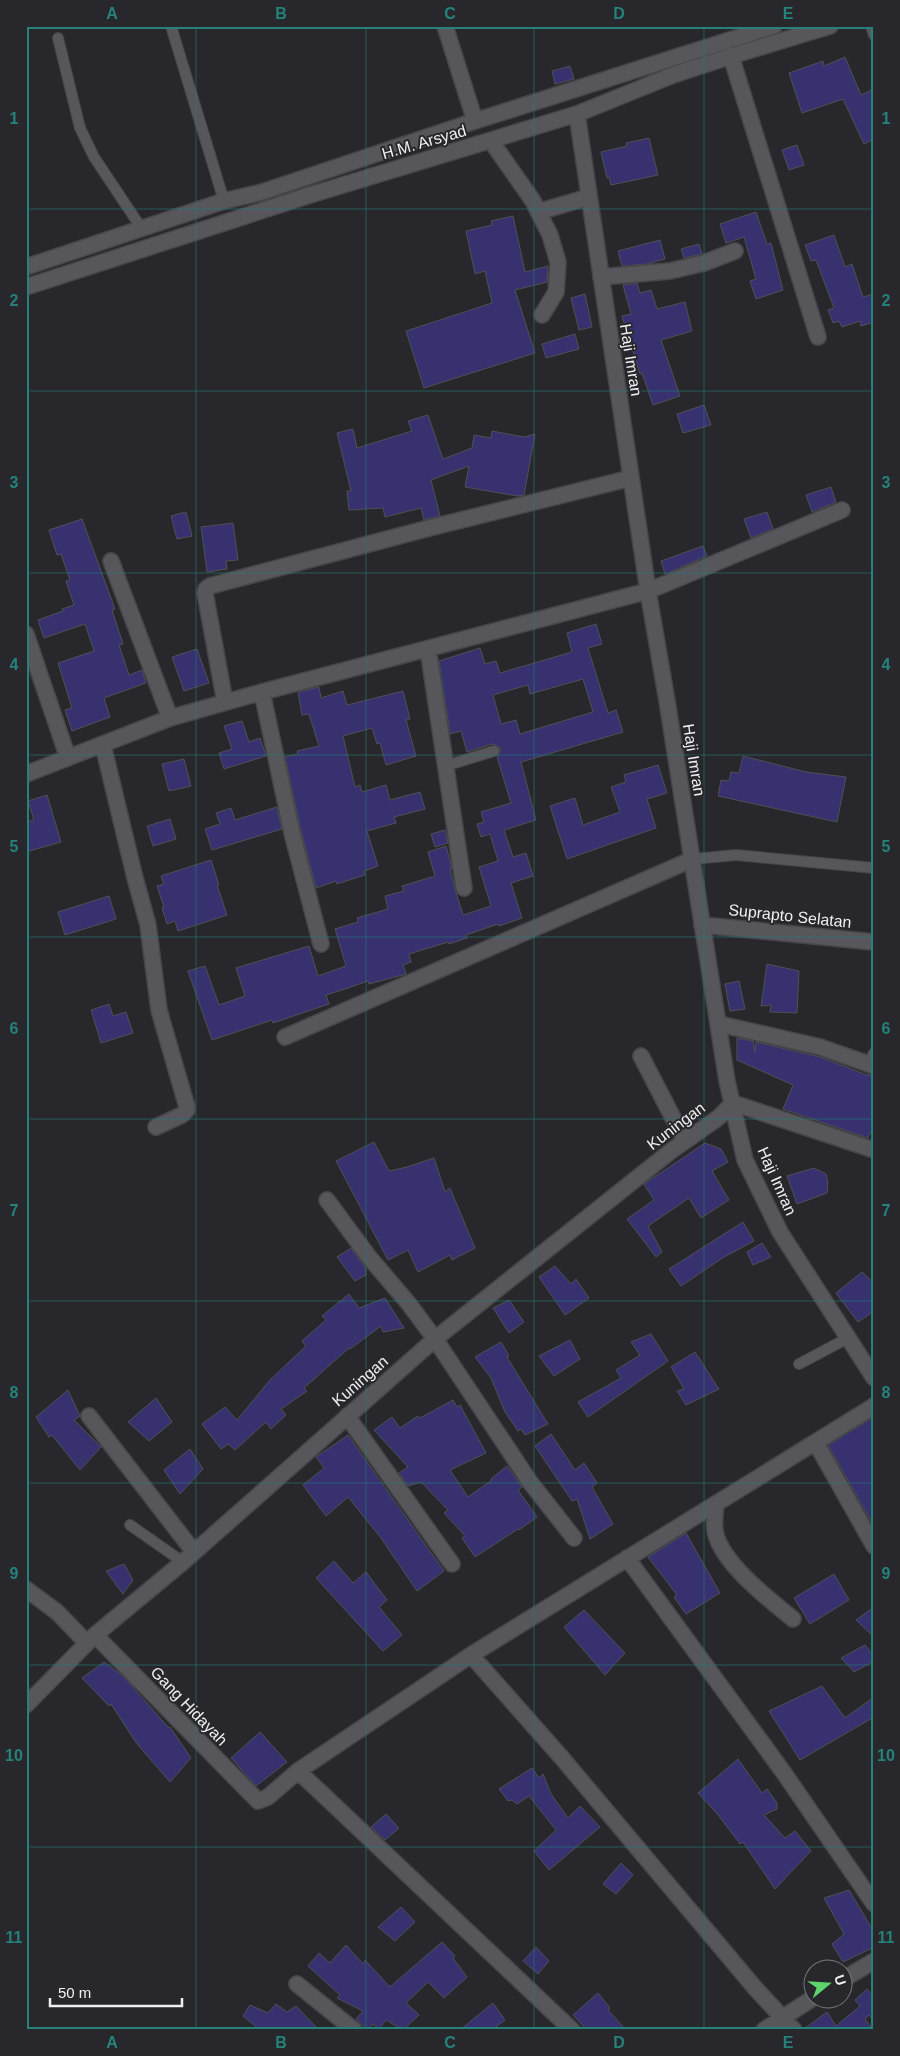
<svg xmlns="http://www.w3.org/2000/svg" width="900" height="2056" viewBox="0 0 900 2056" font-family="Arial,sans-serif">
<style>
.building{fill:#383170;stroke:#4f5054;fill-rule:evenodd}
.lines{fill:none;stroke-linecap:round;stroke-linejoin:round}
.service-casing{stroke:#464649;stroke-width:12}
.minor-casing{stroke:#464649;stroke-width:18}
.tertiary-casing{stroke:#464649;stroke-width:18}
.service{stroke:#56565b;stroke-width:10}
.minor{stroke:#56565b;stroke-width:15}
.tertiary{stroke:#56565b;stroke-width:15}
.grid{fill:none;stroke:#25827b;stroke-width:1;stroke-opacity:0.55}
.labels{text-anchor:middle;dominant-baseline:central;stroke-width:4;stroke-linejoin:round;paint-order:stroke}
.street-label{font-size:16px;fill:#efeff2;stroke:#28282c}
.neatline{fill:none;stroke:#25827b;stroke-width:2}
.grid-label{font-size:16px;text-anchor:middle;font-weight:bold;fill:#25827b}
</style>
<rect width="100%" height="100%" fill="#28282c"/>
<!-- building -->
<path class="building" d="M845,57l16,38 13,-6v50l-10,5 -21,-45 -41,14 -13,-40 34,-12 1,5z
M570,66l4,13 -19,5 -3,-13z
M649,138l9,37 -47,10 -2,-8 -2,1 -6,-26 26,-6 -1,-3z
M797,145l7,20 -15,5 -7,-20z
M756,212l11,32 4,-1 12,47 -27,9 -6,-18 6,-2 -12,-42 -18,6 -6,-19z
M513,216l12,56 23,-6 -1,16 -32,8 20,63 -111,35 -18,-57 86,-28 -7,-32 -10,3 -9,-43 26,-6 -1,-4z
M834,235l11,32 7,-3 11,33 11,-3v28l-13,4 -1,-5 -18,6 -3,-6 -6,2 -5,-13 6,-2 -18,-48 -5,1 -6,-16z
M660,240l5,19 -18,5 -25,2 -4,-15z
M699,244l3,10 -18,4 -3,-9z
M637,283l3,10 11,-3 6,19 28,-7 7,29 -31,9 19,56 -27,9 -11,-32 -2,1 -18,-58 9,-2 -8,-29z
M585,294l7,33 -13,3 -8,-32z
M575,334l4,15 -33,9 -4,-14z
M704,405l7,20 -28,8 -6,-19z
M428,415l15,44 29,-11 2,-13 17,3 1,-7 32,6 11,-3 -11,61 -7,1 -52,-9 4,-21 -38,14 9,36 -16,4 -3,-12 -36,9 -2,-9 -34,2 -2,-19h4l-14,-58 16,-4 4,19 55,-17 -4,-10z
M831,487l5,15 -24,10 -6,-17z
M186,512l6,24 -15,3 -6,-23z
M767,512l6,17 -22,9 -7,-19z
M82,519l33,90 -3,1 11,34 -4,1 10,30 13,-5 4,13 -42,15 6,19 -38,14 -7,-21 7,-2 -14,-45 36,-12 -9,-27 -41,14 -6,-18 25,-9 -1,-2 12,-4 -8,-24 4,-1 -9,-26 -4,1 -8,-25z
M233,523l5,37 -12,1 1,8 -20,3 -6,-45z
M703,546l4,10 -42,18 -4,-13z
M596,624l6,20 -14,4 20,65 8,-3 7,22 -102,30 15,58 -32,10 9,27 13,-4 7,23 -22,7 11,35 -23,8 -1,-2 -32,11 1,3 -18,6 -1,-2 -39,12 2,8 -8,3 3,9 -37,10 -1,-3 -23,8 -19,6 3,9 -56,19 -1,-3 -60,20 -24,-69 17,-5 14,39 26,-9 -9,-28 73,-22 9,30 28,-10 -11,-37 23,-7 -1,-4 31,-9 -3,-13 19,-5 -2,-5 33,-10 -7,-24 18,-6 4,14 2,9h-2l5,20 8,26 28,-9 -12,-39 19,-6 -8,-27 -9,3 -4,-13 7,-2 -3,-10 30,-9 -14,-46 4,-8 -3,-3 -6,-2 -25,8 -6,-21 -11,3 -11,-73 41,-13 5,16 11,-3 4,12 72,-21 -5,-19zM583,679l10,33 -73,22 -4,-14 -15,4 -8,-29 35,-10 2,9z
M197,649l12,34 -25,8 -12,-34z
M319,687l2,11 22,-7 4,14 56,-14 7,28 -4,1 10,36 -30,9 -6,-22 -3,1 -5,-16 -29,8 12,51 5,-2 2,7 24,-7 4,15 30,-8 5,17 -31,8 2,6 -29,8 11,35 -14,5 1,4 -28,9 -1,-3 -20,7 -15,-57 -16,-74 13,-3 -1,-3 22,-5 -10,-32 -7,1 -4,-23z
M242,721l7,21 11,-4 6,18 -42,13 -5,-16 13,-4 -8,-23z
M743,756l63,16 40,5 -9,45 -119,-26 3,-16 8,1 2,-9 8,1z
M184,759l7,27 -22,5 -7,-27z
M658,765l9,28 -20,6 9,29 -89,31 -17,-53 25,-8 8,27 37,-13 -9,-25 15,-5 -2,-7z
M47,795l14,47 -35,10v-30l8,-2 -6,-19z
M277,807l5,22 -70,21 -7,-21 15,-5 -4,-11 15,-5 4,12z
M170,819l6,20 -23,7 -6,-20z
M445,830l3,13 -13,4 -4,-13z
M211,860l8,25h-2l10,30 -49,16 -3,-10 -8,3 -5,-16 2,-1 -7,-21 7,-2 -3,-8z
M109,896l7,23 -51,16 -7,-23z
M767,964l32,7 -2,42 -27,-1 1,-7 -10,1z
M739,981l6,28 -15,2 -5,-27z
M109,1004l4,12 13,-4 7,21 -32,10 -10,-33z
M737,1038l16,3 2,11 1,-10 64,15 47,18h7v49l-6,14 -85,-29 10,-24 -56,-25z
M374,1142l15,29 18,-4 27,-9 11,34 5,-4 25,60 -23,12 -2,-5 -32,17 -10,-22 -20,10 -52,-99z
M705,1143l16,6 7,13 -16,9 17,29 -28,18 -12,-20 -41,28 14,26 -6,5 -29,-38 27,-19 -10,-16z
M814,1168l12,6 2,9 -1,10 -30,11 -10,-28z
M743,1222l11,19 -30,16 -43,29 -12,-17z
M762,1243l9,14 -18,8 -6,-13z
M351,1248l15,21v6l-11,6 -18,-24z
M555,1266l16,18 5,-5 13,19 -24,17 -26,-38z
M862,1272l12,11v28l-16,11 -22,-29z
M349,1294l10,14 26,-10 19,30 -21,4 -2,-6 -31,23 -1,-1 -45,40 3,3 -26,18 5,6 -15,14 -5,-7 -31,28 -7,-6 -7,5 -19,-25 23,-17 12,13 33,-40 36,-34 -4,-5 24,-21 -4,-4z
M509,1300l15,22 -15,11 -16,-25z
M651,1334l17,27 -80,56 -10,-15 43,-24 -5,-8 24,-15 -9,-13z
M570,1340l10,19 -26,17 -15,-20z
M501,1342l8,14 -2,1 41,67 -23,11 -4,-6 -3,2 -13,-19 -14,-34 -16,-21z
M695,1352l24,37 -33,16 -9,-14 7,-2 -13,-22z
M68,1390l12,26 -6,4 27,27 -21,23 -28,-35 -3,2 -13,-20z
M156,1398l16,24 -23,19 -21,-19z
M453,1400l4,7 3,-2 26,48 -36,17 18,27 24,-17 -1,-1 16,-13 15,21 -4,3 19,27 -18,13 -1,-1 -43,28 -13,-19 3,-2 -21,-23 4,-3 -27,-28 -13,4 -9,-13 9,-6 -34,-37 18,-13 8,11 18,-12 2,2z
M874,1417v109l-46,-81z
M551,1434l24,36 9,-7 13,20 -5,4 21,37 -23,15 -13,-40 -5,2 -37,-55z
M348,1435l96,136 -27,20 -36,-53 -33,-41 -22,19 -23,-31 21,-17 -8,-11z
M190,1449l13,20 -23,25 -16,-24z
M686,1533l34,60 -34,21 -12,-17 3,-2 -29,-38z
M334,1561l19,22 13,-11 21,28 -8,7 23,28 -19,16 -67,-73z
M124,1564l9,16 -10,14 -17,-23z
M834,1574l15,26 -39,24 -16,-26z
M874,1607v30l-18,-17z
M584,1610l41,43 -20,22 -41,-48z
M865,1645l9,11v5l-20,11 -13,-14z
M104,1662l19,14 46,52 1,-1 21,31 -21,24 -33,-38 -26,-40 -2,2 -27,-28z
M822,1686l23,32 29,-21v20l-74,43 -31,-49z
M260,1732l27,30 -31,24 -25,-28z
M738,1759l24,34 5,-4 10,14v6l-13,6 21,23 10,-7 16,20 -36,38 -32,-47 -3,2 -21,-28 -21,-23z
M532,1768l7,10 4,-4 8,20 17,24 12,-12 20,21 -51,43 -15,-19 22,-21 -27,-34 -12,8 -5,-4 -4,1 -9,-12z
M386,1814l13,14 -14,12 -14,-13z
M621,1863l12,12 -17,19 -13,-10z
M849,1890l25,42v15l-31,15 -11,-18 12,-10 -20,-36z
M401,1907l14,15 -20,19 -17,-14z
M442,1942l13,14 -2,2 14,19 -23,21 -16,-16 -22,21 13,12 -16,15 -17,-10 -7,9 -6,-5 -5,6 -12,-11 7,-8 -26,-13 3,-3 -32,-29 11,-13 11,10 16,-18 17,19 2,-4 25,27z
M536,1947l13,14 -11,13 -15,-13z
M867,1989l5,6 2,-1v27l-5,-6 -4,4 8,11h-70l24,-18 9,14 24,-20 -5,-6z
M598,1993l12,15 -2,2 18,20h-39l-14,-15z
M493,2003l12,17 -13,10h-32z
M276,2004l11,8 9,-6 23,24h-59l-17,-14 7,-11 18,8z"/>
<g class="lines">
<defs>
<path id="service" d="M171,26l53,175
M871,26l3,9
M58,38l22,90 14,29 48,72
M445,766l49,-15
M693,859l43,-4 138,13
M868,1065l6,-12
M799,1364l49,-26
M130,1525l53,37"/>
<path id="minor" d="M445,26l30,95
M731,56l87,281
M491,141l42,60 17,34 8,27 -2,30 -14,23
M538,212l51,-15
M601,277l69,-6 34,-8 31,-12
M111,561l59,157
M26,634l42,124
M428,649l36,239
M262,692l30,141 29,111
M225,702l-20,-109 1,-4 4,-3 223,-59 198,-49
M103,745l32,133 13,47 11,85 28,97v3l-5,5 -26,12
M26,774l144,-56 92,-26 386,-101 194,-81
M702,925l172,17
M719,1024l101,23 54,19
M285,1037l408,-178
M641,1056l44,85
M327,1200l42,57 40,47 26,35 95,143 44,56
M89,1416l105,136
M347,1416l105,148
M816,1443l58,103
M716,1504c-1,10 -3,22 0,31 9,31 53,64 77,84
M627,1558l157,215 90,131
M26,1589l31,23 30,31
M95,1635l163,166 10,-4 30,-26 274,259
M471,1655l91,103 193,230 39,42
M26,1705l69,-70 88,-73 252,-223 236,-188 47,-33 15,-15 141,47
M298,1771l173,-116 403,-249
M842,1980l32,-19
M297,1984l57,46
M764,2030l49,-32"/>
<path id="tertiary" d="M577,114l71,477 19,110 60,380 18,79 35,72 94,146
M26,267l198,-66 38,-9 213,-71 299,-95
M26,287l284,-92 267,-81 96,-39 58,-19 99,-30"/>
</defs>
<!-- service casing -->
<use href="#service" class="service-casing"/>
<!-- minor casing -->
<use href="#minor" class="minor-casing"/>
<!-- tertiary casing -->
<use href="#tertiary" class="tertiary-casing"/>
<!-- service -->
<use href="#service" class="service"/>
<!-- minor -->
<use href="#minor" class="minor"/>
<!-- tertiary -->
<use href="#tertiary" class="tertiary"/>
</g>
<!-- grid -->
<path class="grid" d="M196,26v2004M366,26v2004M534,26v2004M704,26v2004M26,209h848M26,391h848M26,573h848M26,755h848M26,937h848M26,1119h848M26,1301h848M26,1483h848M26,1665h848M26,1847h848"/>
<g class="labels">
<!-- street labels -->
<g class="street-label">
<text transform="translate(424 142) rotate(-16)">H.M. Arsyad</text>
<text transform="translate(631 360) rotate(81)">Haji Imran</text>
<text transform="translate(694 760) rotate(81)">Haji Imran</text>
<text transform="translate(790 916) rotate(6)">Suprapto Selatan</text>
<text transform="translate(676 1126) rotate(-37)">Kuningan</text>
<text transform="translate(777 1181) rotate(66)">Haji Imran</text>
<text transform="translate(360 1381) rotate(-41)">Kuningan</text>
<text transform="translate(189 1706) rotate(46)">Gang Hidayah</text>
</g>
</g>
<!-- border -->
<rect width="900" height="2056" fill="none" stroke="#28282c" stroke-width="55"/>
<!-- north arrow -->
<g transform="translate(828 1984) rotate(72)"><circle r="24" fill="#28282c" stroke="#78787b"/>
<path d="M0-4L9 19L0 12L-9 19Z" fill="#5ed56c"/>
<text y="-8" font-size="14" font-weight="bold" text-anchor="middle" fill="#efeff2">U</text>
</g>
<!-- scale -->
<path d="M50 1998v8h132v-8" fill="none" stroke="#efeff2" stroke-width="2.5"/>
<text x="58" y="1998" font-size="15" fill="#efeff2" stroke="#28282c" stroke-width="4" paint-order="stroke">50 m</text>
<rect x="28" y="28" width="844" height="2000" class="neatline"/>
<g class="grid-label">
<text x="112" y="19">A</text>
<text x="281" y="19">B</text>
<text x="450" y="19">C</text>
<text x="619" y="19">D</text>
<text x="788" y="19">E</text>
<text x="14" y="124">1</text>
<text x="886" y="124">1</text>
<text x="14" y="306">2</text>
<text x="886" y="306">2</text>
<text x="14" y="488">3</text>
<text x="886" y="488">3</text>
<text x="14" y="670">4</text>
<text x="886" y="670">4</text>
<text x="14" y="852">5</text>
<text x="886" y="852">5</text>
<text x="14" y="1034">6</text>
<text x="886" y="1034">6</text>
<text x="14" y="1216">7</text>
<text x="886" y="1216">7</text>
<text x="14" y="1398">8</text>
<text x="886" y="1398">8</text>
<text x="14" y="1579">9</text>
<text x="886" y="1579">9</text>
<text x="14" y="1761">10</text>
<text x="886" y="1761">10</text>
<text x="14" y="1943">11</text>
<text x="886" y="1943">11</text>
<text x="112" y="2048">A</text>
<text x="281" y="2048">B</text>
<text x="450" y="2048">C</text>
<text x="619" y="2048">D</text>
<text x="788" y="2048">E</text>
</g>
</svg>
